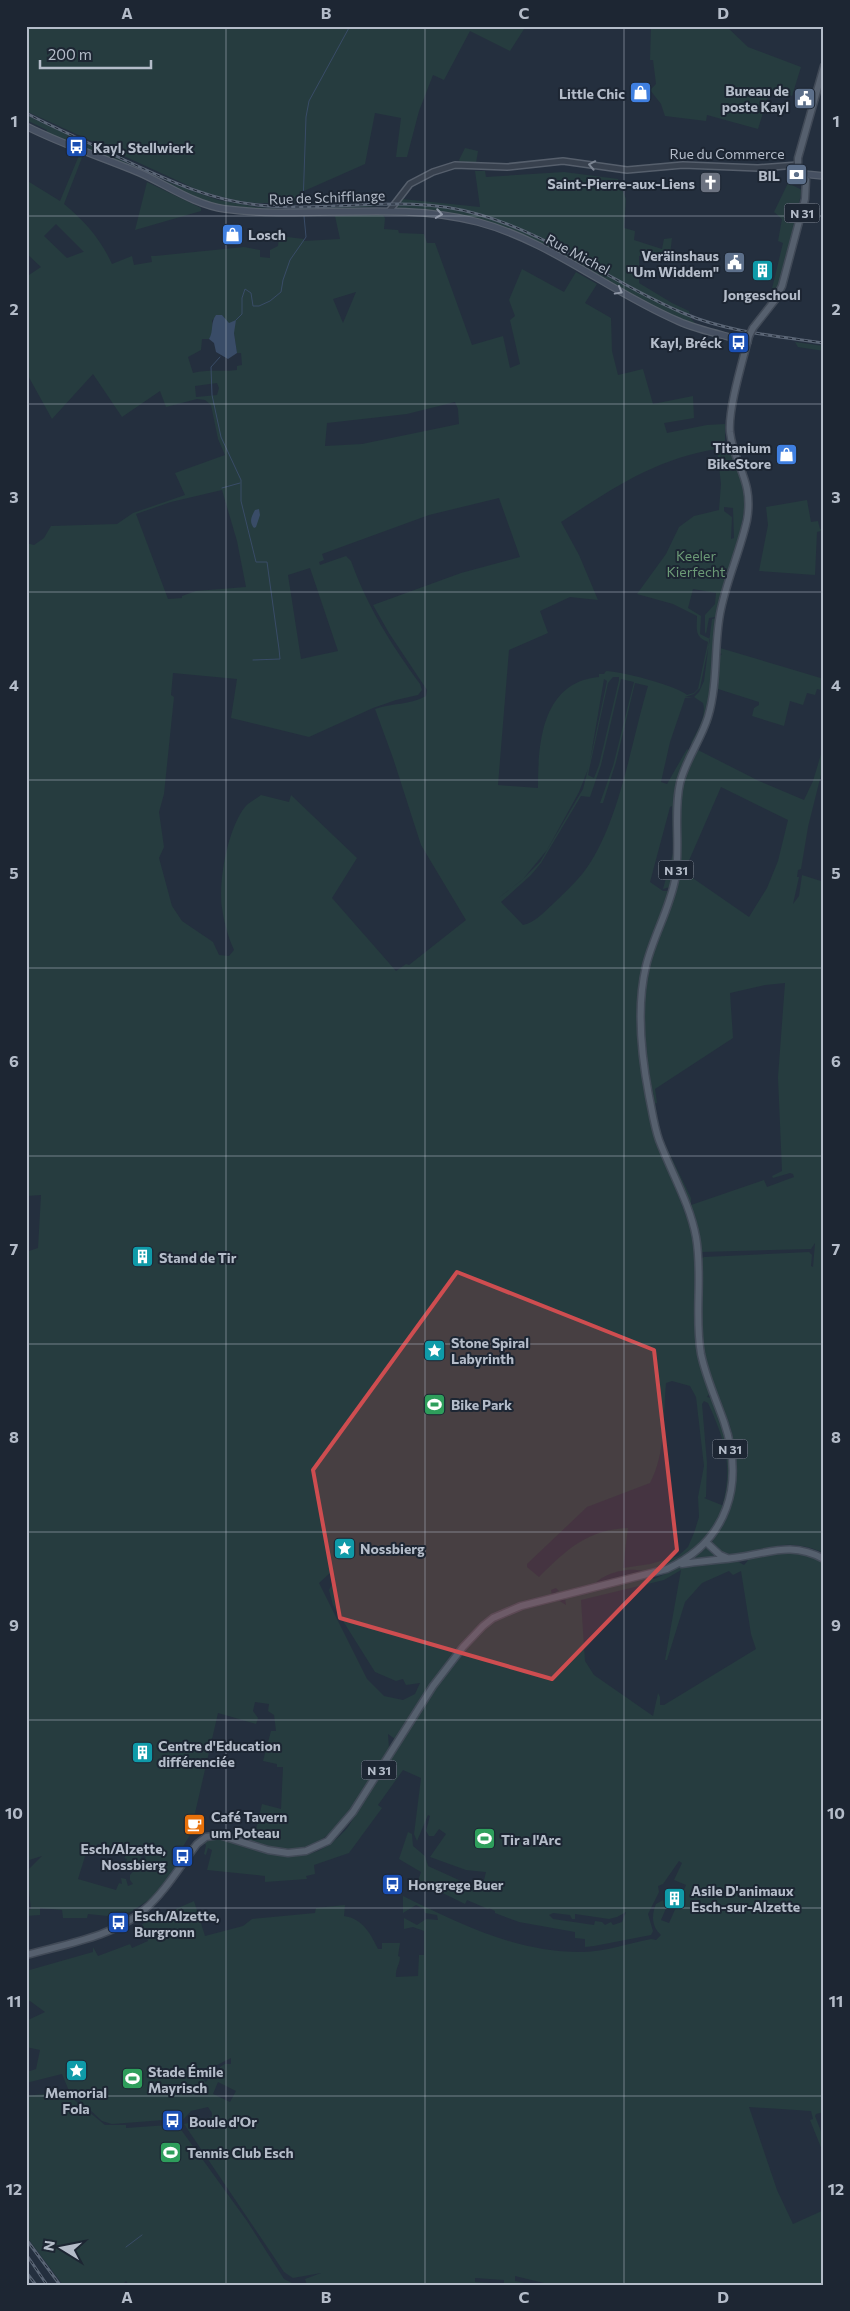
<svg xmlns="http://www.w3.org/2000/svg" width="850" height="2311" viewBox="0 0 850 2311" font-family="Commissioner,sans-serif">
<style>
.green{fill:#263c3f;fill-rule:evenodd}
.water{fill:#394c67}
.lines{fill:none;stroke-linecap:round;stroke-linejoin:round}
.stream{stroke:#394c67;stroke-width:1}
.tertiary-casing{stroke:#565f6c;stroke-width:8}
.secondary-casing{stroke:#565f6c;stroke-width:8}
.primary-casing{stroke:#414a57;stroke-width:9}
.tertiary{stroke:#38414e;stroke-width:5}
.secondary{stroke:#465061;stroke-width:5.5}
.primary{stroke:#56606e;stroke-width:6}
.rail-casing{stroke:#5a6575;stroke-width:3}
.rail{stroke:#1d2633;stroke-width:1;stroke-dasharray:4;stroke-linecap:butt}
.primary-bridge-casing{stroke:#414a57;stroke-width:9;stroke-linecap:butt}
.primary-bridge{stroke:#56606e;stroke-width:6}
.oneway{stroke:#7c8592}
.oneway2{stroke:#8e96a5}
.marked{fill:#ce4d50;fill-opacity:0.2;stroke:#ce4d50;stroke-width:4;stroke-linejoin:round}
.grid{fill:none;stroke:#b4bcc9;stroke-width:1;stroke-opacity:0.55}
.labels{text-anchor:middle;dominant-baseline:central;stroke-width:4;stroke-linejoin:round;paint-order:stroke}
.shield{fill:#1d2633;stroke:#878f9c;stroke-width:1}
.shield-label{font-size:12px;font-weight:bold;fill:#b4bcc9}
.poi-label{font-size:14px;font-weight:bold;fill:#b4bcc9;stroke:#1d2633;text-anchor:start}
.street-label{font-size:14px;fill:#b4bcc9;stroke:#1d2633}
.park-label{font-size:14px;fill:#6b9a76;stroke:#1d2633}
.neatline{fill:none;stroke:#b4bcc9;stroke-width:2}
.grid-label{font-size:16px;text-anchor:middle;font-weight:bold;fill:#b4bcc9}
</style>
<rect width="100%" height="100%" fill="#242f3e"/>
<!-- green -->
<path class="green" d="M26,26h500l-16,25 -40,-20 -26,49 -11,-5 -14,36 -12,46h-11l5,-39 -26,-5 -10,51 -61,27 1,13 28,-1h-76l-19,-2 -38,-10 -174,-80z
M651,26h75l22,21 53,20 -9,29 -22,-6 -12,39 -51,-14 -1,6 -41,-5 -4,-12 -11,-14 6,-6 -3,-24h-3z
M26,115l139,66 53,19 39,7 26,2 106,-4 -34,3 -1,3 -131,-2 -178,-74 2,-5 -21,-10z
M465,148l13,3 -2,12 -16,-1 -1,-2z
M80,153l3,2 -19,49c21,17 37,36 48,60l20,-8 2,9 18,-3 -1,-6h4l89,-9 16,3v7l10,1v-8l8,-4 1,-10 25,3v2l36,-2 -5,-23 47,-2 3,4 -1,11 14,1 1,3 25,1 3,9h8l37,102 31,-9 7,32 10,-4 -10,-44 5,-4 -6,-16 13,-31 42,23 12,-20 21,12 -12,19 26,15 1,33 6,24 25,-6 10,35 40,-8 1,22 -30,5 3,10 40,-8 18,-1v18h5l12,34 4,23 -6,35 -22,79 -3,4 -6,1 -3,16 -1,-2v-17l10,-11 1,-11 -23,-4 -5,19 13,8 -1,18 10,5 -10,49 -6,6 -9,3h9l5,-5 5,-11 8,-62 4,-1 -6,81 -2,11 -15,35 -2,-2c6,-12 16,-27 12,-40l-9,-6 -9,1 -15,44 -9,40 6,2 20,-35 3,2 -16,42 3,1 -1,50 -4,39 -2,4 -7,2 10,-36 -1,-47 -2,1 -20,75 13,9h6l-26,75 -5,29 -1,19 18,119 -1,4 2,1 37,96 3,20v72l8,51 6,16 -3,4 5,1c15,34 22,68 13,105h-2c10,-39 1,-65 -15,-100l-4,-2 -2,3 5,59 -1,34 -2,1 20,8c-18,41 -37,53 -78,67 -11,-8 -46,0 -52,13l-37,9 -1,-3 3,-1 -3,-3 -5,2 1,6c-16,4 -34,6 -48,14 -45,22 -82,89 -109,129l-7,-5 1,15c-26,40 -57,112 -114,101 -13,-3 -27,-9 -40,-13l20,-3 7,-30 19,5 2,-42h-6v-3l-14,-3 8,-30h5l-2,-16 -6,-4 1,-7 -14,-2 -2,9 5,7 -2,6 -38,-11 -28,122 -9,15v7l-3,8 -25,32 -21,14 -14,6 -30,-3 -1,4h-24l-1,-8 -22,-2v7l-14,1v-5l5,-2 -2,-18h-3v-19l16,-16 -16,5v-609l12,-4 3,-53 -15,1v-653l8,2 10,-7 7,-12 66,-2 16,-11 52,-18 -10,-22 50,-18 -7,-16 -7,-34 -6,-5 -8,-1 -31,8 -6,-16 -38,26 -29,-43 -41,45 -26,-47v-99l3,2 12,-8 -15,-14v-73l34,21zM56,224l28,28h-1l-16,6 -23,-22zM356,292l-13,31 -10,-24zM222,315l12,18 3,20h4l1,12 -5,1v4c-15,2 -30,-1 -44,3l-5,-16 13,-7 1,-11h7l4,-6 -1,-13zM217,383l2,5 -2,7 -21,2 -1,-11zM455,402l3,7 1,15 -97,20 -37,2 2,-23 80,-9zM717,449l4,35 -2,26 -25,6 -15,11 -13,27 -29,40 36,10 24,12c0,14 -3,20 11,26l-10,47 -4,4 -7,2c-9,-9 -67,-24 -81,-24l-2,3h-5v3c-57,5 -61,66 -61,111l-40,-3 11,-135 39,-17 -8,-22 30,-14 28,3 -19,-45 -18,-33c51,-33 93,-63 156,-73zM222,490l15,51 9,46 -50,4 -14,5v2l-14,1 -32,-85 35,-12zM499,498l21,59 -59,16 -88,32 16,28 38,57 -1,6c-16,9 -34,7 -51,13l18,49 28,87 45,75 -57,45 -3,-1 -10,7 -64,-73 25,-40 -66,-63 -2,7 -28,-7c-5,4 -12,7 -16,12 -17,21 -27,74 -23,101 2,14 6,29 12,42l-5,6 -10,-1 -6,-13 -31,-21 -10,-15 -13,-48 5,-11 -5,-35 5,-18 10,-97 -3,-2 2,-22 64,6 -6,39 78,19 64,-29 23,-8 22,-5 4,-5 -2,-6c-29,-40 -52,-76 -69,-123l-5,-5 -26,9 -1,-3 5,-2 -2,-6 107,-39zM724,507l9,1 1,30 -3,1 1,-22 -8,-6zM310,568l28,83 -37,8 -13,-84zM613,677h6v3l-20,85 -5,13 -6,-3 20,-92zM604,679l3,2 -17,80zM621,679l13,3 -21,84 -13,37h3l13,-41 19,-79 13,3c-17,56 -29,141 -65,187 -9,11 -19,20 -29,30 -9,8 -19,20 -31,22l-22,-23 30,-27 10,-12 40,-67 9,1 11,-32zM588,769l-5,20 -43,73 -18,18 -26,20 27,-21 24,-29 32,-58zM672,1381l18,5 6,11 8,69 -6,31 1,20 -5,16 -6,14 -10,9 -28,8 -27,4 5,-40c-41,2 -61,21 -89,49l-12,-10v-3l60,-57 63,-24c16,-30 13,-67 16,-100zM330,1573l2,11 -3,6 4,15 42,67 21,9 7,-2 3,6 14,-2 -5,11 -12,6 -19,-4 -17,-17 -48,-96zM98,1844l23,6 13,-1 12,8 -16,18v5l3,4 -5,2 -2,-7 -5,-1 1,6 -3,-1 -3,7 -38,-11 9,-29 4,2z
M475,171h10l1,6 78,-5 54,7 8,20 -2,29 11,3 -1,9 28,9 2,-10 8,-1 -2,17 -31,1v27l33,20 17,8 2,8 4,4 -2,2 -13,-5 -147,-77 -79,-28 -16,-4 -41,-3 -2,-2 7,-7 78,8z
M147,182l54,26v3l-66,19z
M788,183l14,7 -22,94 -12,21 15,-62 -5,-2 4,-22 -8,-7z
M795,342l29,4v5l-26,-4z
M807,500l4,22 7,-1 2,8 4,-1v2l-7,2 -2,43 -56,-4 9,-46 -2,-18z
M720,648l104,31v12l-7,-2 -2,6 -8,-2 -4,12 -13,-4 -6,25 -32,-10 2,-8 5,-3v-3l-41,-13 -7,33 -13,28 61,31 45,19 9,-19 11,-37v19l-16,64 -7,42 -3,1 -1,7h2l-6,27 6,-8 3,-21 22,7v671c-12,-5 -25,-9 -39,-8 -18,1 -64,22 -73,-3 5,-9 11,-17 15,-27 11,-28 12,-68 0,-97 -10,-21 -19,-41 -23,-64 -6,-31 -3,-64 -3,-95l3,-2 105,-5 3,3 -1,11 2,1 2,-24 -4,6 -110,3 -15,-53 1,-3h-2l-24,-60 -16,-85 2,-1 -4,-25h2l-2,-25 2,-20 34,-116 2,-76 3,-12 23,-49 10,-71h3l2,-2 -3,-1zM721,787l67,33 -10,41 -11,27 -18,29 -65,-45zM785,983l-7,94 4,94 -10,5 1,2 17,-5 3,1 1,3 -27,10 -3,-7 -73,25v-7l-30,-62 -7,-32 3,-1 -2,-14 78,-51 -3,-45 35,-8z
M707,1548l12,10 -30,3 16,-12z
M775,1552h28l21,10v550l-8,2 -1,2 9,23v16l-14,-35 3,-1 -2,-8 -62,-4 28,83 16,34 31,-14v75h-272l-37,-9v5l19,4h-227l-2,-6 16,-6 -28,5 -9,-6 -100,-148 28,-7v-4l-4,-6 -17,4 -10,11 -4,-3 -65,5 -10,-3 -27,-25 -3,2 33,27h21v3l42,-3 14,6 65,90 37,58 12,6h-167l-3,-4 -4,4h-59l-37,-49v-140l43,-5 -7,-17 -36,9v-14l4,2 6,-2 4,-19 -14,-3v-26l19,-9 -15,-11 -4,2v-32l67,-19v-5l5,9 32,-12 2,4 16,-7 -6,-17 52,-23 11,35 38,-10 9,-7 63,-6 1,-5 29,-3 -1,11c19,3 26,17 34,33h4v-6h18l-2,13 2,1c0,7 -5,12 -4,20l22,-1 1,-21h5v-24l-11,-4 -9,2v-11l13,7 9,-6 12,1 -1,-5 -12,-2 -1,-4 -8,-4 -13,8v-17c57,28 115,57 180,56 21,0 47,-9 68,-13l5,1 5,-5c-9,-8 -10,-19 -5,-31l7,-4 4,6 -6,14 8,3 17,-38 -12,-5 8,-17 -3,-2 -16,23 -5,2 1,6 -11,22 5,17 -2,4 -57,11 -9,1v-8l-10,-1v-6l-56,-10 -24,-9v-2l-6,-3 -1,1 -21,-9 -2,4 -47,-23 3,-9 -22,-13 9,-27 4,2 1,12 12,10 3,10 44,20 11,-2 3,-12 -20,-2 -36,-13 16,-23 -7,-5 -5,7h-5l-3,-5 4,-15 -2,-1 -11,26 -3,-7 7,-56 -18,-8 -25,35 4,3 -33,45 -35,12 1,9 -9,2 1,3 -42,3v-6l-58,-6 5,-20 -4,-2 -2,7 -2,-1 2,-9 -2,-2c11,-6 22,-3 33,0 46,15 75,25 111,-16l88,-141 25,-34 27,-28 22,-13 48,-11 8,5 -1,-7 86,-21 3,2 28,-13 53,-6 9,5 6,-7zM681,1570l-16,90h2l18,-58 17,-19 27,-12 4,4 8,-4 10,63 5,15 -92,56h-4v-8l-2,-4 -5,23 -59,-41 -9,-14 -4,-61 83,-20zM626,1912l-4,10 -9,3 -2,-3 -6,3 -3,-3 -7,-1 -1,4 -41,-6 -4,-4 4,-2 17,2 2,4h3v-5l34,5 8,-2zM231,2058v6h-6l-5,3v4l-5,1 -1,-3 -8,13 -3,-3 6,-10zM218,2082l18,9 -6,11 -17,-8zM475,2278l29,2v4l-29,-2z
M130,1851h4l8,6 -13,14 -5,-3 3,-9 -3,-1z"/>
<!-- water -->
<path class="water" d="M216,315h6l7,8 7,-3 -2,13 3,20 -9,6 -12,-7 -2,-9 -5,-4c5,-8 1,-16 7,-24z
M259,509l1,6 -4,12 -2,1c-5,-6 -3,-11 1,-18z"/>
<g class="lines">
<!-- stream -->
<path class="stream" d="M303,205l3,-88 3,-16 41,-75
M236,320l6,-6v-16l3,-9 6,4 2,13h6l11,-5 11,-9 2,-12 7,-20 16,-23 -2,-21
M220,357l-9,10 1,28 9,42 20,43v21l15,61h11l12,87 1,10 -27,1
M222,488l18,-5
M126,2247l16,-12"/>
<defs>
<path id="tertiary" d="M390,210l20,-26 23,-12 22,-7 52,2 56,-6 64,9 56,-5 75,3 40,-3"/>
<path id="secondary" d="M26,126c37,19 76,31 114,47 27,12 55,32 85,36 84,11 169,-9 253,13 72,19 132,70 200,99 22,10 47,14 70,21
M804,174l20,2"/>
<path id="primary" d="M753,328l22,-28 7,-14 23,-87 1,-19 -8,-15v-7l26,-92
M707,1543l13,12 7,3
M682,1564c19,-3 39,-4 58,-7 32,-5 53,-15 84,2
M26,1955c39,-11 87,-18 118,-45 21,-18 36,-44 53,-66l9,-7 13,-2 49,15 20,3 18,-2 22,-10 25,-29 80,-126 30,-39 20,-21 10,-8 28,-12 146,-37c61,-28 78,-85 57,-147 -8,-23 -18,-44 -23,-68 -7,-39 2,-78 -5,-117 -6,-33 -25,-65 -37,-97 -5,-14 -7,-30 -10,-44 -8,-42 -13,-88 -3,-130 7,-29 23,-56 29,-86 6,-32 -2,-66 5,-97 6,-24 21,-43 28,-66 10,-33 6,-70 12,-103 6,-33 20,-62 27,-94 7,-40 -13,-54 -17,-88 -2,-24 13,-72 19,-96"/>
</defs>
<!-- tertiary casing -->
<use href="#tertiary" class="tertiary-casing"/>
<!-- secondary casing -->
<use href="#secondary" class="secondary-casing"/>
<!-- primary casing -->
<use href="#primary" class="primary-casing"/>
<!-- tertiary -->
<use href="#tertiary" class="tertiary"/>
<!-- secondary -->
<use href="#secondary" class="secondary"/>
<!-- primary -->
<use href="#primary" class="primary"/>
<defs>
<path id="rail" d="M26,113c30,16 62,29 92,44 46,21 89,43 140,48 73,8 147,-12 219,9 74,20 136,70 206,99 44,19 93,23 141,30
M26,2239l34,46
M26,2254l21,31
M26,2272l10,13"/>
</defs>
<!-- rail casing -->
<use href="#rail" class="rail-casing"/>
<!-- rail -->
<use href="#rail" class="rail"/>
<defs>
<path id="primary-bridge" d="M749,336l4,-8"/>
</defs>
<!-- primary-bridge casing -->
<use href="#primary-bridge" class="primary-bridge-casing"/>
<!-- primary-bridge -->
<use href="#primary-bridge" class="primary-bridge"/>
</g>
<!-- one-way arrows -->
<defs><path id="oneway-chevron" d="M-2-3.5L2.5 0L-2 3.5" fill="none" stroke-width="1.6" stroke-linecap="round" stroke-linejoin="round" transform="scale(1.25)"/></defs>
<use class="oneway" href="#oneway-chevron" transform="translate(592 165) rotate(-169)"/>
<g class="oneway2">
<use href="#oneway-chevron" transform="translate(439 214) rotate(9)"/>
<use href="#oneway-chevron" transform="translate(619 291) rotate(29)"/>
</g>
<!-- marked area -->
<path class="marked" d="M457,1272l197,78 23,200 -125,129 -212,-61 -27,-148z"/>
<!-- grid -->
<path class="grid" d="M226,26v2259M425,26v2259M624,26v2259M26,216h798M26,404h798M26,592h798M26,780h798M26,968h798M26,1156h798M26,1344h798M26,1532h798M26,1720h798M26,1908h798M26,2096h798"/>
<!-- icons -->
<defs>
<symbol id="shop-square" viewBox="-11 -11 22 22"><rect x="-9" y="-9" width="18" height="18" rx="4" fill="#3f7fe0" stroke="#1d2633"/><path d="M-5-2.5h2.3a2.7 3.5 0 0 1 5.4 0H5L5.5 6h-11ZM-1.5-2.5h3a1.5 2.3 0 0 0-3 0Z" fill="#fff"/></symbol>
<symbol id="civic-square" viewBox="-11 -11 22 22"><rect x="-9" y="-9" width="18" height="18" rx="4" fill="#5c6f8a" stroke="#1d2633"/><path d="M-.6-6.5H3V-4.5H.6V-3L4-1V1h2V6H-6V1h2V-1L-.6-3ZM-1.2 2.5V6h2.4V2.5Z" fill="#fff"/></symbol>
<symbol id="bus-square" viewBox="-11 -11 22 22"><rect x="-9" y="-9" width="18" height="18" rx="4" fill="#1a4fb4" stroke="#1d2633"/><path d="M-5-6H5V4H4V6H2V4H-2V6H-4V4H-5ZM-3.5-4V0h7V-4ZM-3.5 1.2v1.5H-2V1.2ZM2 1.2v1.5H3.5V1.2Z" fill="#fff"/></symbol>
<symbol id="bank-square" viewBox="-11 -11 22 22"><rect x="-9" y="-9" width="18" height="18" rx="4" fill="#5c6f8a" stroke="#1d2633"/><path d="M-6-4H6V4H-6ZM0-2.3a2.3 2.3 0 1 0 0 4.6a2.3 2.3 0 1 0 0-4.6Z" fill="#fff"/></symbol>
<symbol id="church-square" viewBox="-11 -11 22 22"><rect x="-9" y="-9" width="18" height="18" rx="4" fill="#6b7280" stroke="#1d2633"/><path d="M-1.2-6h2.4v3.5h3.3v2.4h-3.3V6h-2.4V-.1h-3.3v-2.4h3.3Z" fill="#fff"/></symbol>
<symbol id="building-square" viewBox="-11 -11 22 22"><rect x="-9" y="-9" width="18" height="18" rx="4" fill="#0f9aa8" stroke="#1d2633"/><path d="M-4-6H4V6H1V3H-1V6H-4ZM-2.5-4.3h1.7v1.8h-1.7ZM.8-4.3h1.7v1.8H.8ZM-2.5-1h1.7V.8h-1.7ZM.8-1h1.7V.8H.8Z" fill="#fff"/></symbol>
<symbol id="sight-square" viewBox="-11 -11 22 22"><rect x="-9" y="-9" width="18" height="18" rx="4" fill="#0f9aa8" stroke="#1d2633"/><path d="M0-6L1.8-2.2L6-1.7L2.9 1.2L3.7 5.4L0 3.3L-3.7 5.4L-2.9 1.2L-6-1.7L-1.8-2.2Z" fill="#fff"/></symbol>
<symbol id="stadium-square" viewBox="-11 -11 22 22"><rect x="-9" y="-9" width="18" height="18" rx="4" fill="#2e9e5b" stroke="#1d2633"/><path d="M0-5a6.5 5 0 1 0 0 10a6.5 5 0 1 0 0-10ZM-3.5-1.8h7v3.6h-7Z" fill="#fff"/></symbol>
<symbol id="cafe-square" viewBox="-11 -11 22 22"><rect x="-9" y="-9" width="18" height="18" rx="4" fill="#e8710a" stroke="#1d2633"/><path d="M-5.5-4.5H6V0H3Q3 3.5 0 3.5H-2.5Q-5.5 3.5-5.5 0ZM3-3.2v2h1.7v-2ZM-6 4.5H4V6H-6Z" fill="#fff"/></symbol>
</defs>
<g fill-rule="evenodd">
<use href="#shop-square" x="628" y="80" width="25" height="25"/>
<use href="#civic-square" x="792" y="86" width="25" height="25"/>
<use href="#bus-square" x="64" y="134" width="25" height="25"/>
<use href="#bank-square" x="784" y="162" width="25" height="25"/>
<use href="#church-square" x="698" y="170" width="25" height="25"/>
<use href="#shop-square" x="220" y="222" width="25" height="25"/>
<use href="#civic-square" x="722" y="250" width="25" height="25"/>
<use href="#building-square" x="750" y="258" width="25" height="25"/>
<use href="#bus-square" x="726" y="330" width="25" height="25"/>
<use href="#shop-square" x="774" y="442" width="25" height="25"/>
<use href="#building-square" x="130" y="1244" width="25" height="25"/>
<use href="#sight-square" x="422" y="1338" width="25" height="25"/>
<use href="#stadium-square" x="422" y="1392" width="25" height="25"/>
<use href="#sight-square" x="332" y="1536" width="25" height="25"/>
<use href="#building-square" x="130" y="1740" width="25" height="25"/>
<use href="#cafe-square" x="182" y="1812" width="25" height="25"/>
<use href="#stadium-square" x="472" y="1826" width="25" height="25"/>
<use href="#bus-square" x="170" y="1844" width="25" height="25"/>
<use href="#bus-square" x="380" y="1872" width="25" height="25"/>
<use href="#building-square" x="662" y="1886" width="25" height="25"/>
<use href="#bus-square" x="106" y="1910" width="25" height="25"/>
<use href="#sight-square" x="64" y="2058" width="25" height="25"/>
<use href="#stadium-square" x="120" y="2066" width="25" height="25"/>
<use href="#bus-square" x="160" y="2108" width="25" height="25"/>
<use href="#stadium-square" x="158" y="2140" width="25" height="25"/>
</g>
<g class="labels">
<!-- shield labels -->
<g class="shield">
<rect x="784.5" y="203.5" width="35" height="19" rx="4"/>
<rect x="658.5" y="860.5" width="35" height="19" rx="4"/>
<rect x="712.5" y="1439.5" width="35" height="19" rx="4"/>
<rect x="361.5" y="1760.5" width="35" height="19" rx="4"/>
</g>
<g class="shield-label">
<text x="802" y="213">N 31</text>
<text x="676" y="870">N 31</text>
<text x="730" y="1449">N 31</text>
<text x="379" y="1770">N 31</text>
</g>
<!-- poi labels -->
<g class="poi-label">
<text x="789" y="90" text-anchor="end">Bureau de<tspan x="789" dy="16">poste Kayl</tspan></text>
<text x="625" y="93" text-anchor="end">Little Chic</text>
<text x="93" y="147">Kayl, Stellwierk</text>
<text x="780" y="175" text-anchor="end">BIL</text>
<text x="695" y="183" text-anchor="end">Saint-Pierre-aux-Liens</text>
<text x="248" y="234">Losch</text>
<text x="719" y="255" text-anchor="end">Veräinshaus<tspan x="719" dy="16">"Um Widdem"</tspan></text>
<text x="762" y="294" text-anchor="middle">Jongeschoul</text>
<text x="722" y="342" text-anchor="end">Kayl, Bréck</text>
<text x="771" y="447" text-anchor="end">Titanium<tspan x="771" dy="16">BikeStore</tspan></text>
<text x="159" y="1257">Stand de Tir</text>
<text x="451" y="1342">Stone Spiral<tspan x="451" dy="16">Labyrinth</tspan></text>
<text x="451" y="1404">Bike Park</text>
<text x="360" y="1548">Nossbierg</text>
<text x="158" y="1745">Centre d'Education<tspan x="158" dy="16">différenciée</tspan></text>
<text x="211" y="1816">Café Tavern<tspan x="211" dy="16">um Poteau</tspan></text>
<text x="501" y="1839">Tir a l'Arc</text>
<text x="166" y="1848" text-anchor="end">Esch/Alzette,<tspan x="166" dy="16">Nossbierg</tspan></text>
<text x="408" y="1884">Hongrege Buer</text>
<text x="691" y="1890">Asile D'animaux<tspan x="691" dy="16">Esch-sur-Alzette</tspan></text>
<text x="134" y="1915">Esch/Alzette,<tspan x="134" dy="16">Burgronn</tspan></text>
<text x="148" y="2071">Stade Émile<tspan x="148" dy="16">Mayrisch</tspan></text>
<text x="76" y="2092" text-anchor="middle">Memorial<tspan x="76" dy="16">Fola</tspan></text>
<text x="189" y="2121">Boule d'Or</text>
<text x="187" y="2152">Tennis Club Esch</text>
</g>
<!-- street labels -->
<g class="street-label">
<text x="727" y="153">Rue du Commerce</text>
<text transform="translate(327 197) rotate(-2)">Rue de Schifflange</text>
<text transform="translate(578 254) rotate(28)">Rue Michel</text>
</g>
<!-- park labels -->
<g class="park-label">
<text x="696" y="555">Keeler<tspan x="696" dy="16">Kierfecht</tspan></text>
</g>
</g>
<!-- border -->
<rect width="850" height="2311" fill="none" stroke="#1d2633" stroke-width="55"/>
<!-- north arrow -->
<g transform="translate(62 2248) rotate(280)" stroke="#1d2633" stroke-width="4" paint-order="stroke">
<path d="M0-4L9 19L0 12L-9 19Z" fill="#b4bcc9"/>
<text y="-8" font-size="14" font-weight="bold" text-anchor="middle" fill="#b4bcc9">N</text>
</g>
<!-- scale -->
<path d="M40 60v8h111v-8" fill="none" stroke="#b4bcc9" stroke-width="2.5"/>
<text x="48" y="60" font-size="15" fill="#b4bcc9" stroke="#1d2633" stroke-width="4" paint-order="stroke">200 m</text>
<rect x="28" y="28" width="794" height="2256" class="neatline"/>
<g class="grid-label">
<text x="127" y="19">A</text>
<text x="326" y="19">B</text>
<text x="524" y="19">C</text>
<text x="723" y="19">D</text>
<text x="14" y="127">1</text>
<text x="836" y="127">1</text>
<text x="14" y="315">2</text>
<text x="836" y="315">2</text>
<text x="14" y="503">3</text>
<text x="836" y="503">3</text>
<text x="14" y="691">4</text>
<text x="836" y="691">4</text>
<text x="14" y="879">5</text>
<text x="836" y="879">5</text>
<text x="14" y="1067">6</text>
<text x="836" y="1067">6</text>
<text x="14" y="1255">7</text>
<text x="836" y="1255">7</text>
<text x="14" y="1443">8</text>
<text x="836" y="1443">8</text>
<text x="14" y="1631">9</text>
<text x="836" y="1631">9</text>
<text x="14" y="1819">10</text>
<text x="836" y="1819">10</text>
<text x="14" y="2007">11</text>
<text x="836" y="2007">11</text>
<text x="14" y="2195">12</text>
<text x="836" y="2195">12</text>
<text x="127" y="2303">A</text>
<text x="326" y="2303">B</text>
<text x="524" y="2303">C</text>
<text x="723" y="2303">D</text>
</g>
</svg>
